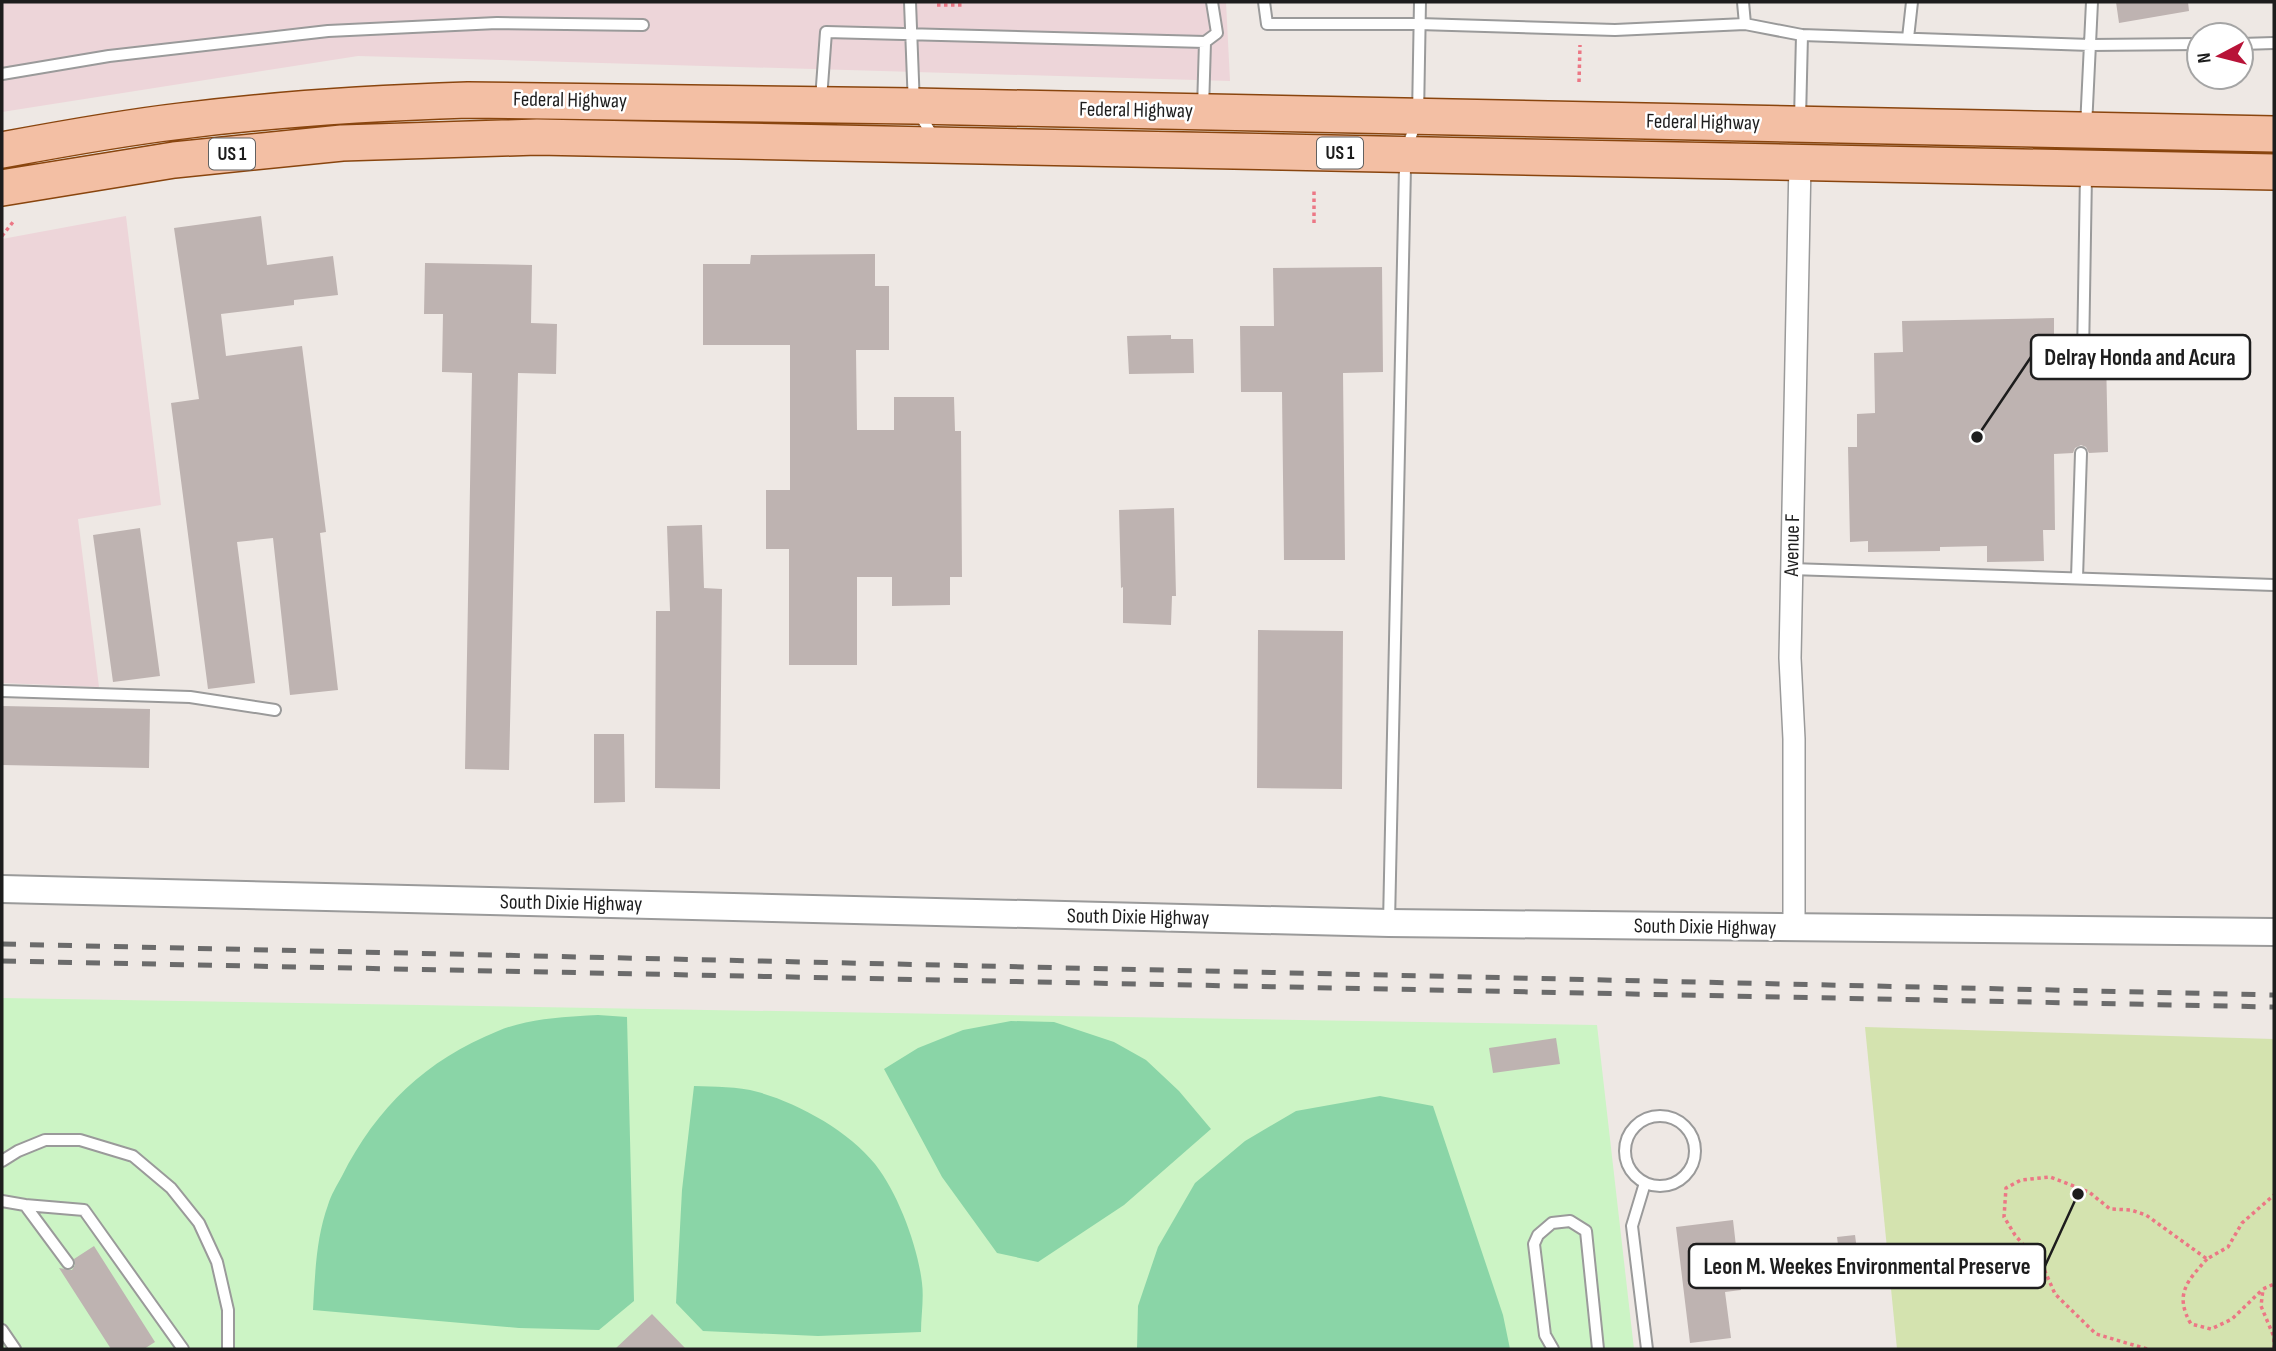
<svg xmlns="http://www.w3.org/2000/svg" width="2276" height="1351" viewBox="0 0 2276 1351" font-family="'Sofia Sans Condensed',sans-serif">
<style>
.commercial{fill:#edd5d9}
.grass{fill:#d4e3af}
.park{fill:#ccf4c5}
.pitch{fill:#8ad5a7}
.building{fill:#beb3b1}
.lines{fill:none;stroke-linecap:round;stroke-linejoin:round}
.service-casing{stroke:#9a9a9a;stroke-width:14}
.minor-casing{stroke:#9a9a9a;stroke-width:24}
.tertiary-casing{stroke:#9a9a9a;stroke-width:30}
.primary-casing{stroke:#89450e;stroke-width:38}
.path{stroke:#ec7785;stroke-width:3.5;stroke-dasharray:3.5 3.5;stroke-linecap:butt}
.service{stroke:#fff;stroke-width:10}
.minor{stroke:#fff;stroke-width:21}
.tertiary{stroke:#fff;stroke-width:26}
.primary{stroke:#f3bfa4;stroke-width:35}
.rail{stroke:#6b6b6b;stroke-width:5;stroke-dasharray:14 14;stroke-linecap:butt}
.labels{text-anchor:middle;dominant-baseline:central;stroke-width:5;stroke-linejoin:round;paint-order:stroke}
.shield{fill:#fff;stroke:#616161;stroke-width:2}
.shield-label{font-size:19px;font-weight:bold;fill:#1d1d1d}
.street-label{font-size:21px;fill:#1d1d1d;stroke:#fff}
.leader{fill:none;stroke:#1d1d1d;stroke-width:2.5}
.callout-dot{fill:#1d1d1d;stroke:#fff;stroke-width:2.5}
.callout{fill:#fff;stroke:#1d1d1d;stroke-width:2.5}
.callout-label{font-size:23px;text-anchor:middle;font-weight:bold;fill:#1d1d1d}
</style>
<rect width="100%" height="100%" fill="#eee8e4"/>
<!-- commercial -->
<path class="commercial" d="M2,2h1224l4,79 -872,-25 -356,56z
M126,216l35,289 -83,14 21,168 -97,-4v-444z"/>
<!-- grass -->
<path class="grass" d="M1865,1027l409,12v310h-377z"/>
<!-- park -->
<path class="park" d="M2,998l1595,27 37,324h-1632z"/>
<!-- pitch -->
<path class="pitch" d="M598,1015l29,2 7,284 -35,29 -80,-2 -206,-18c2,-35 3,-72 15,-105 3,-10 9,-20 14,-29 35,-69 84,-116 156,-145 31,-13 67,-14 100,-16z
M1011,1021l43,1 60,20 32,18 33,31 32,38 -87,76 -86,57 -41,-9 -55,-76 -58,-108 34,-21 45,-18z
M694,1086c21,1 43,0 64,6 40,11 91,39 117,72 23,29 43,83 47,119 2,16 -1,33 -1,49l-103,4 -115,-5 -27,-28 6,-113z
M1380,1096l53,10 70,209 7,34h-373l1,-43 20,-59 37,-64 50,-42 51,-30z"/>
<!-- building -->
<path class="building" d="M2116,2h72l1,9 -70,12z
M261,216l6,49 66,-9 5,39 -44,5v5l-73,9 5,42 76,-10 24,186 -6,1 18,157 -48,5 -17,-157 -36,4 18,141 -47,6 -37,-286 28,-4 -25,-171z
M875,254v32h14v64h-33l1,80h37v-33h60l1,34h6l1,146h-12v28l-58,1v-29h-35v88h-68v-116h-23v-59h24v-145h-87v-81h47l1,-9z
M425,263l107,2 -1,58 26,1 -1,50 -38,-1 -9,397 -44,-1 7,-396 -30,-1 1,-58h-19z
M1382,267l1,105 -40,1 2,187h-61l-2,-168h-41l-1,-66h34l-1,-58z
M2054,318v39h21l3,6 6,2 5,-3 2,-6h15l2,96 -19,1 -3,-6 -5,-2 -6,3 -2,5 -19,1 1,76h-12l1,31 -57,1v-16l-47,1v4l-72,1v-11l-18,1 -2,-95h9v-33l18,-1 -1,-60 29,-1 -1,-31z
M1171,335v4h22l1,34 -65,1 -2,-38z
M1174,508l2,88h-4l-1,29 -48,-2v-36l-2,1 -2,-78z
M702,525l2,63 18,1 -2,200 -65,-1 1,-177h14l-3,-85z
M140,528l20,148 -47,6 -20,-147z
M1258,630l85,1 -1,158 -85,-1z
M2,706l148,3 -1,59 -147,-3z
M594,734h30l1,68 -31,1z
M1556,1038l4,26 -67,9 -4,-25z
M1733,1220l8,70 -16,2 6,46 -41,5 -14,-116z
M1855,1235l6,45 -18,3 -6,-46z
M94,1246l61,96 -11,7h-33l-52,-81 13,2 3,-5 -1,-6z
M652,1314l34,35h-71z"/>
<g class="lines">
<defs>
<path id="service" d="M910,2l4,104 21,33
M1264,2l3,22h152l196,6 130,-6 -2,-22
M1745,24l57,11 288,10 109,-1
M1908,38l4,-36
M1205,42l12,-9 -5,-31
M2241,44l33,-1
M2,74l107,-18 219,-25 169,-8 146,2
M821,99l5,-67 379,10 -2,67
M1800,119l2,-84
M2086,127l6,-125
M2083,357l3,-183
M1791,569l483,16
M2077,578l4,-125
M2,691l188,6 85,13
M1389,923l16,-756v-13l13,-38 2,-114
M1625 1151a35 35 0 1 1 70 0a35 35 0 1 1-70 0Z
M2,1161l16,-10 27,-11h35l53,16 38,32 28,35 18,39 11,48v39
M1645,1183l-13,43 15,123
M2,1201l23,4 43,58
M25,1205l59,5 99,139
M2,1330l13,19
M1553,1349l-8,-14 -11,-91 4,-9 14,-12 18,-2 16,10 12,118"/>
<path id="minor" d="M1794,928v-189l-4,-81 10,-496"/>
<path id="tertiary" d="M2,889l1387,34 885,9"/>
<path id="primary" d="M2,150c59,-11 119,-22 179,-29 95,-12 192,-18 287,-21l446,6 1360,28
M2,188l172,-28 168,-17 195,-6 1737,35"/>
</defs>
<!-- service casing -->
<use href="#service" class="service-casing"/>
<!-- minor casing -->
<use href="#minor" class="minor-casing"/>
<!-- tertiary casing -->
<use href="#tertiary" class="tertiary-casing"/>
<!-- primary casing -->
<use href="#primary" class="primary-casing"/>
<!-- path -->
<path class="path" d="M937,5h28
M1579,82l1,-37
M1314,223v-33
M2,236l11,-14
M2207,1259c-20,22 -33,36 -16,65l20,5 21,-10 31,-30
M2147,1349l-51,-15 -41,-40 -11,-25 -29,-34 -11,-18 2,-29 15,-8 29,-3 39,15 21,17 21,1 15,5 61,44 21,-12 14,-24 32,-28
M2274,1349v-12l-13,-31 2,-17 11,-5"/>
<!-- service -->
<use href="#service" class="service"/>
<!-- minor -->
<use href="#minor" class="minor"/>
<!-- tertiary -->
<use href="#tertiary" class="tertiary"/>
<!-- primary -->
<use href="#primary" class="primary"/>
<!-- rail -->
<path class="rail" d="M2,944l2272,51
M2,961l2272,46"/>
</g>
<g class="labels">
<!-- shield labels -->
<g class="shield">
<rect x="1317" y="137.5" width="46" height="31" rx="5"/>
<rect x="209" y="138.5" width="46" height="31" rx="5"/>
</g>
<g class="shield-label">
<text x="1340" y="153">US 1</text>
<text x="232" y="154">US 1</text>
</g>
<!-- street labels -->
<g class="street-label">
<text transform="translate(570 100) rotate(1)">Federal Highway</text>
<text transform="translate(1136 110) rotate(1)">Federal Highway</text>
<text transform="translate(1703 122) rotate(1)">Federal Highway</text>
<text transform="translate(1792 545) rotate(-89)">Avenue F</text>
<text transform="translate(571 903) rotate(1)">South Dixie Highway</text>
<text transform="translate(1138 917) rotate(1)">South Dixie Highway</text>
<text transform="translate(1705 927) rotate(1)">South Dixie Highway</text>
</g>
</g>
<!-- callouts -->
<path class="leader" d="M1977 437L2031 357M2078 1194L2045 1266"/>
<g class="callout-dot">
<circle cx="1977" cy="437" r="7"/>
<circle cx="2078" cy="1194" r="7"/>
</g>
<g class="callout">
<rect x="2031" y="335" width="219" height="44" rx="7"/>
<rect x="1689" y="1244" width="356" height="44" rx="7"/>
</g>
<g class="callout-label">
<text x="2140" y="365">Delray Honda and Acura</text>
<text x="1867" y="1274">Leon M. Weekes Environmental Preserve</text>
</g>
<!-- border -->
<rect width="2276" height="1351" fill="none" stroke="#1d1d1d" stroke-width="7"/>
<!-- north arrow -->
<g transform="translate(2220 56) rotate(263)"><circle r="33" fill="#ffffff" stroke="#a5a5a5" stroke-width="2"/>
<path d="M0-5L12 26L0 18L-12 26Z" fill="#b81338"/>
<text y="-10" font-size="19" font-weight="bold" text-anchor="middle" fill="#1d1d1d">N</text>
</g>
</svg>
